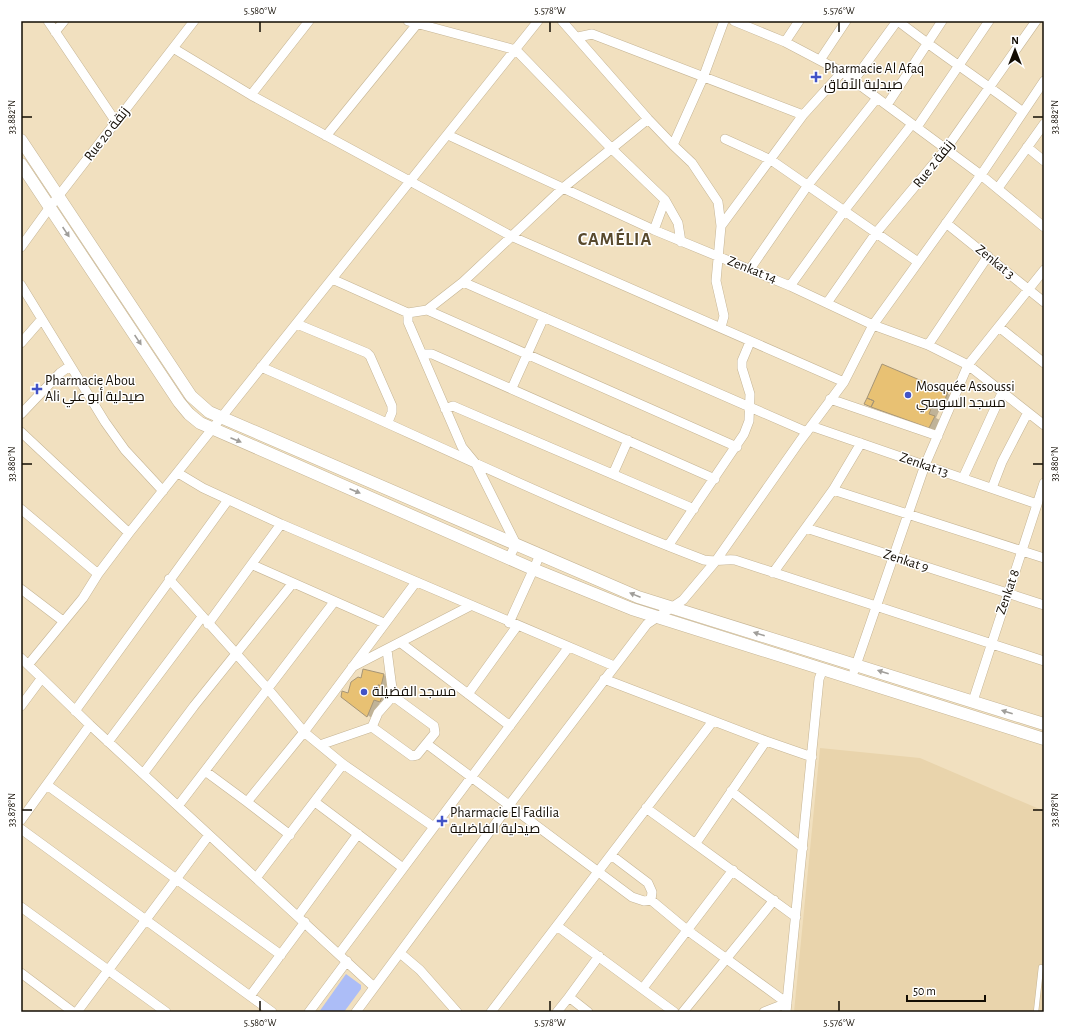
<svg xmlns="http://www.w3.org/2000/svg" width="1065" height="1033" viewBox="0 0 1065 1033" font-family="'Alegreya Sans',Cairo,sans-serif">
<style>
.built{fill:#e9d4ac}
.green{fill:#acbdf7}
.shadow{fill:#0003}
.building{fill:#e8c173;stroke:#a69576}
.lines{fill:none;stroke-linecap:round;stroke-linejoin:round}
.lane-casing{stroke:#c5b494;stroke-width:5.5}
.street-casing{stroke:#c5b494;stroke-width:10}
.secondary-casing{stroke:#c5b494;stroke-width:13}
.lane{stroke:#fff;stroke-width:4.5}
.street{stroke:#fff;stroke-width:9}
.secondary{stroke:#fff;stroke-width:12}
.oneway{fill:#a09e9a}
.ticks{fill:none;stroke:#120c03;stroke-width:1.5}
.poi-dot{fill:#4153c7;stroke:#fff;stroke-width:1.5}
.labels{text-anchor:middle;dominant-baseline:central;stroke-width:3;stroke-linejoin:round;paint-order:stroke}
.poi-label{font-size:14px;fill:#120c03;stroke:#fff;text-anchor:start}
.street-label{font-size:14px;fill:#120c03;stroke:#fff}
.district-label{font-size:18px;font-weight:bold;letter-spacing:1px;fill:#58492d;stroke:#fff}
.neatline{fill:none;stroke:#120c03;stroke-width:1.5}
.ticks-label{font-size:10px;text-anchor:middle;fill:#120c03}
</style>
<rect width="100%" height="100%" fill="#f1e0bf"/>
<!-- built -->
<path class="built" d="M820,748l100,10 124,53v201h-250z"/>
<!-- green -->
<path class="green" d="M346,974l15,11v4l-17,23h-25z"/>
<!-- shadow -->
<path class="shadow" d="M882,365l73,32 -5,11 -8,-4 -6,14 6,3 -5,10 -64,-23z
M384,675l5,3 -5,17 4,2 -3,7 -5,-2 -7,17 -31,-23 7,-2 13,-15z"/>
<!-- building -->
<path class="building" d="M882,364l66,28 -5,12 -9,-3 -5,13 6,2 -6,12 -58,-21 3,-6 -7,-3z
M867,398l7,3 -3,6 -7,-3z
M363,669l21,5 -3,12 -3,-1 -1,6 6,2 -3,9 -6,-2 -7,17 -26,-20 1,-6 6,2 3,-11 7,-5 3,1z
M378,685l6,1 -1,7 -6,-2z"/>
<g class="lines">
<defs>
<path id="lane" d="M1036,1012l5,-45"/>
<path id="street" d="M48,21l68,101
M408,21l108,29 95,98 54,52 13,23 3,19
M562,21l86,98 25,26 19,18 26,39 3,24 -5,55 8,35 -3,11
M734,21l51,21 57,30 139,103 63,52
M898,21c41,32 84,60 125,91
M55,32l9,-11
M578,37l14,-3 211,81
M785,42l14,-21
M173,48l78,47 262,142 331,145
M820,60l26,-39
M854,80l43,-59
M251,95l58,-74
M887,105l55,-84
M917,127l72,-106
M448,135l206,95 136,56 83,39 55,20 40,20 76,60
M326,136l91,-112
M725,139l46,21 147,102
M673,145l30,-67 21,-57
M1027,147l17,14
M998,188l46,-64
M946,223l98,79
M721,226l82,-111 39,-43
M654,230l11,-30
M21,247l29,-40 144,-186
M750,269l58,-84 69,-87
M332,279l76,34 19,-3 36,-28 100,-94 85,-69
M463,282l344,150
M21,285l84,137 20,28 38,41
M790,286l54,-75 68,-87
M827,303l49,-70 70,-84 90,-128
M427,310l310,137
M408,313v9l54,125 14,17 40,80 -7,14
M297,324l70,29 3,3 22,50v6l-4,10
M999,327l45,36
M21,343l20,-23
M928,345l60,-89
M422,354h10l283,125
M261,367c148,64 293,136 443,193 11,2 20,-1 31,0l309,101
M512,388l32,-71
M830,399l108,37
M445,409l8,-3 241,103
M21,414l39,-41 10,-7
M811,426l226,78
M21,432l108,101
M178,473l25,15 78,36 333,142
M613,474l15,-34
M963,478l39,-85
M992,488l10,-26 25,-48
M833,490l211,68
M21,509l77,65
M806,528l238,77
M668,546l76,-112 5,-13 1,-27 -8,-26v-7l8,-19
M253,565l131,58
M773,573l60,-83 28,-47
M169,579l99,110 36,43 39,32 91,63
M21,589l42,32
M509,623l31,-68
M208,624l73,-100
M401,643l109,83
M21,658l69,67 284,262
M28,665l55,-67 15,-24 31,-41 409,-512
M352,667l118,-61
M854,671l71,-206 43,-100 76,-95
M604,679l162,62 46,16
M468,694l49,-68
M973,701l71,-218
M21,706l20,-27
M75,711l153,-211
M372,727l40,29 5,-1 18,-22 -1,-7 -41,-30
M108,742l94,-125
M427,744l205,153 12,4 7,-1
M320,745l52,-18 6,-14 15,-17 -6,-46
M205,771l42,31
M143,774l51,-68 98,-122
M47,785l234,170
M731,791l72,57
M315,802l88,66
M178,806l156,-204
M646,808l150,109
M21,820l69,-95
M21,829l251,183
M290,835l-43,-33 57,-70 112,-150
M696,843l70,-102
M611,855l37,28 4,9 -1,8 36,30 100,73
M256,878l87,-114
M21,907l145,105
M298,916l60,-82
M557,926l117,86
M400,953l20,17 37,42
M339,954l229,-306
M21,973l52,39
M643,988l90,-118
M250,996l55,-74
M77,1012l132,-177
M309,1012l38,-51
M356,1012l154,-208 137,-180 36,-24 32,-38 85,-121 44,-59 29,-57 108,-150 63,-94
M491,1012l222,-291
M557,1012l12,-15
M588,1012l-19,-15 30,-41
M683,1012l91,-112
M764,1012l23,-9
M786,1012l33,-333 4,-10"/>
<path id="secondary" d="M21,140l170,256 18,16 429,185 406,127
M21,164l158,238 10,12 11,9 333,146 99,40 412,130"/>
</defs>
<!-- lane casing -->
<use href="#lane" class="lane-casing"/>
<!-- street casing -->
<use href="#street" class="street-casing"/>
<!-- secondary casing -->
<use href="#secondary" class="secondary-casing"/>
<!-- lane -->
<use href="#lane" class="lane"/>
<!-- street -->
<use href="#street" class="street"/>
<!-- secondary -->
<use href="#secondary" class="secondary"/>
</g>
<!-- one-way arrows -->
<defs><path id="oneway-solid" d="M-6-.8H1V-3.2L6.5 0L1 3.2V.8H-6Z"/></defs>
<g class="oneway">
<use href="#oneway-solid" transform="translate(66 232) rotate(56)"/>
<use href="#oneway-solid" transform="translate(138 340) rotate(56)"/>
<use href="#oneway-solid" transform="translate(236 440) rotate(23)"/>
<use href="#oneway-solid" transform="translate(355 491) rotate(23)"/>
<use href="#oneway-solid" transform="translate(635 595) rotate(-158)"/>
<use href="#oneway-solid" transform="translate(759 634) rotate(-163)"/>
<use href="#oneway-solid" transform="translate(883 672) rotate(-162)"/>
<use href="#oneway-solid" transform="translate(1007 712) rotate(-162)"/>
</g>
<!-- ticks -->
<path class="ticks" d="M260,22v10M550,22v10M839,22v10M22,117h10M1033,117h10M22,464h10M1033,464h10M22,810h10M1033,810h10M260,1001v10M550,1001v10M839,1001v10"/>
<!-- markers -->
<g class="poi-dot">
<path d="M814 71h4v4h4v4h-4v4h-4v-4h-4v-4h4z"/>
<path d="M35 383h4v4h4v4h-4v4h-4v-4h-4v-4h4z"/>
<circle cx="908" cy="395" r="4"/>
<circle cx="364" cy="692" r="4"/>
<path d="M440 815h4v4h4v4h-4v4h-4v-4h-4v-4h4z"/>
</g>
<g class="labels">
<!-- poi labels -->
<g class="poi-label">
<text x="824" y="69">Pharmacie Al Afaq<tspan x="824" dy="16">صيدلية الاًفاق</tspan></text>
<text x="45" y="381">Pharmacie Abou<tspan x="45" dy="16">Ali صيدلية أبو علي</tspan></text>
<text x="916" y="387">Mosquée Assoussi<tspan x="916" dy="16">مسجد السوسي</tspan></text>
<text x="372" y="692">مسجد الفضيلة</text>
<text x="450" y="813">Pharmacie El Fadilia<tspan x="450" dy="16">صيدلية الفاضلية</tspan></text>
</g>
<!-- street labels -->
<g class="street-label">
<text transform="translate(107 134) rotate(-52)">Rue 20 زنقة</text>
<text transform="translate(934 164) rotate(-51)">Rue 2 زنقة</text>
<text transform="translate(995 262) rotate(39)">Zenkat 3</text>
<text transform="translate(752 270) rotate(22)">Zenkat 14</text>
<text transform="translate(924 465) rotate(19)">Zenkat 13</text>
<text transform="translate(906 561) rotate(18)">Zenkat 9</text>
<text transform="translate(1008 592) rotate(-71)">Zenkat 8</text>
</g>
<!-- district labels -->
<g class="district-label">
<text x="615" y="240">CAMÉLIA</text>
</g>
</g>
<!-- border -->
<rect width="1065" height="1033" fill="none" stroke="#ffffff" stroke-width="44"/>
<!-- north arrow -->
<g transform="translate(1015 50)" stroke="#ffffff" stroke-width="3" paint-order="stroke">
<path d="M0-3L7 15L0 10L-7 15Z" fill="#120c03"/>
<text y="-6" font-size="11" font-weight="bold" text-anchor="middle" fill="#120c03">N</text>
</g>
<!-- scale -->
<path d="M907 995v6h78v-6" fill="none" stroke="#120c03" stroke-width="2"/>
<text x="913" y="995" font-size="12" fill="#120c03" stroke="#ffffff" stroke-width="3" paint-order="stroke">50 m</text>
<rect x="22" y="22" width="1021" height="989" class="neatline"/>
<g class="ticks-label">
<text x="260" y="14">5.580°W</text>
<text x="550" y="14">5.578°W</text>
<text x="839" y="14">5.576°W</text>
<text transform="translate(11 117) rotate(-90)" y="4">33.882°N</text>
<text transform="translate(1054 117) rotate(-90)" y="4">33.882°N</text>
<text transform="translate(11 464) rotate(-90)" y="4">33.880°N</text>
<text transform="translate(1054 464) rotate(-90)" y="4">33.880°N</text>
<text transform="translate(11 810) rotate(-90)" y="4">33.878°N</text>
<text transform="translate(1054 810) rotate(-90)" y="4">33.878°N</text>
<text x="260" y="1026">5.580°W</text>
<text x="550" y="1026">5.578°W</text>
<text x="839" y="1026">5.576°W</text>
</g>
</svg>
